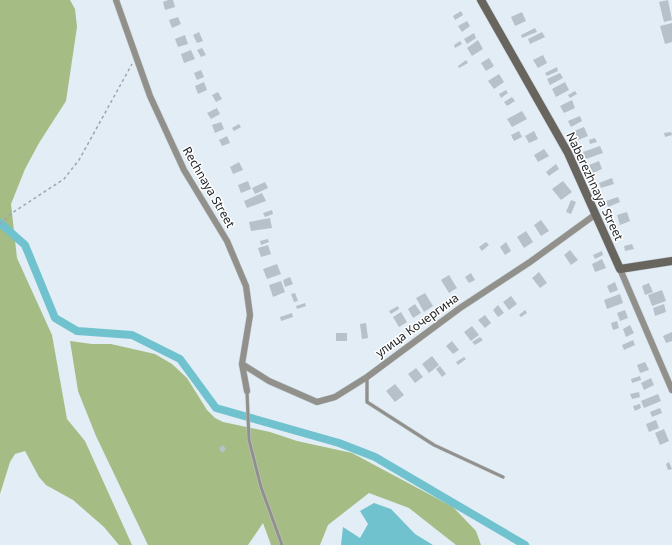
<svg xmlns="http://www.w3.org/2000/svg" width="672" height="545" viewBox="0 0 672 545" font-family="'Noto Sans',sans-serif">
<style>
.forest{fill:#a5bd85}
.water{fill:#71c2cf}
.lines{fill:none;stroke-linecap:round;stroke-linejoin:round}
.canal{stroke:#71c2cf;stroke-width:8}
.building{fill:#b7c1c9}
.lane-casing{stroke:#bec8cf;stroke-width:4}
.street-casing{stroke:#bec8cf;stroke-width:7}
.secondary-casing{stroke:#bec8cf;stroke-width:9}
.path{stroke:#9ca5ab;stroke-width:1.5;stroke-dasharray:3 3;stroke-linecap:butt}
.lane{stroke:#92908b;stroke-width:3}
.street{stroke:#92908b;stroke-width:6}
.secondary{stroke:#68645e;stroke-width:8}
.labels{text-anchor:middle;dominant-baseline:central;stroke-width:3;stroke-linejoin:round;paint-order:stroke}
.street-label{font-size:12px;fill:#191d20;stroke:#fff}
</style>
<rect width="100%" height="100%" fill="#e2edf5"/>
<!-- forest -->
<path class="forest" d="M0,0h70l5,9 2,18 -11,74 -27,42 -14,26 -14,35 6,54 35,77 15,84 18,22 47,104h-13l-15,-18 -31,-27 -27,-15 -7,-8 -14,-26 -10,3 -5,8 -10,32z
M70,341l22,3h19l44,10 17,10 15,14 20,32 8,8 8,4 47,10 27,9 55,12 101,54 23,24 5,14h-25l-47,-37 -40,-15 -41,32 -8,20h-49l-8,-22 -15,22h-100l-52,-109 -18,-45z"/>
<!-- water -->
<path class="water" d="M374,503l17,6 24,25 18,11h-92l2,-18 17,11 8,-14 -8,-13z"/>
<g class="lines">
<!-- canal -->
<path class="canal" d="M0,223l25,22 30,73 22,13 55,4 48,24 36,49 123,35 36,14 150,88"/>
</g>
<!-- building -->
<path class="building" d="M168,0h5l2,7 -10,3 -2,-8z
M668,0l4,20 -8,2 -5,-20z
M461,11l2,4 -8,5 -2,-4z
M522,12l4,9 -11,5 -4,-9z
M178,17l3,7 -9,4 -3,-8z
M467,21l3,5 -8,6 -4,-6z
M672,23v19l-7,2 -5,-18z
M535,28l2,4 -15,6 -1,-3z
M199,32l4,9 -6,2 -4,-8z
M542,32l3,5 -15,7 -2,-5z
M474,33l2,5 -9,6 -3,-5z
M185,35l3,9 -10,3 -3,-8z
M478,40l5,9 -11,7 -5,-8z
M460,41l2,3 -7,4 -1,-3z
M202,48l4,7 -5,2 -4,-7z
M191,50l4,9 -11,4 -3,-9z
M543,55l4,8 -9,5 -5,-8z
M489,58l5,8 -8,5 -5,-8z
M466,60l2,3 -9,5 -1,-2z
M557,67l1,4 -11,5 -2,-3z
M201,70l3,7 -7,3 -3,-7z
M560,73l3,5 -13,7 -3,-6z
M499,74l5,8 -10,7 -6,-8z
M204,82l3,8 -9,4 -3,-8z
M565,82l4,8 -13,7 -4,-8z
M506,90l2,3 -7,5 -2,-4z
M575,91l2,3 -7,4 -2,-3z
M218,92l4,7 -6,3 -4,-7z
M512,97l3,4 -8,5 -3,-4z
M572,100l3,8 -11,5 -4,-7z
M217,108l3,6 -9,5 -4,-6z
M522,111l5,8 -15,8 -5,-8z
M580,116l2,5 -11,6 -3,-6z
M221,122l3,7 -9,4 -3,-8z
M239,124l2,3 -7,4 -2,-3z
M584,127l4,9 -10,4 -4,-9z
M519,131l3,6 -8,4 -3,-6z
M534,131l4,8 -9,4 -4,-7z
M671,132l1,3 -7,2 -1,-4z
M227,136l3,7 -8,3 -3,-6z
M595,138l2,4 -7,2 -1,-4z
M600,146l3,7 -17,6 -3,-7z
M544,149l5,7 -11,6 -4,-7z
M599,161l3,8 -9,4 -4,-8z
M239,162l4,8 -10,4 -3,-7z
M556,164l3,5 -10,7 -3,-4z
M612,178l2,6 -13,4 -2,-5z
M248,181l3,8 -10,4 -3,-8z
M563,181l9,11 -11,8 -9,-11z
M265,182l3,6 -13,6 -3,-6z
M262,193l4,8 -19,7 -3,-7z
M618,197l2,5 -12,5 -2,-6z
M571,200l5,2 -5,12 -5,-2z
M272,210l1,4 -8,3 -2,-4z
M627,212l3,9 -10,4 -3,-10z
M270,218l2,10 -21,3 -2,-9z
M541,220l8,11 -8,5 -7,-11z
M526,231l7,11 -9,6 -7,-11z
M268,239l1,3 -8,3 -1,-4z
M486,242l3,3 -7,6 -3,-4z
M506,242l5,9 -6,4 -5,-8z
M632,244l2,5 -9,2 -1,-5z
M268,245l3,9 -10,3 -3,-9z
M570,250l8,10 -7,5 -7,-10z
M602,251l1,4 -8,4 -2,-4z
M602,259l4,9 -11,4 -3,-8z
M277,264l4,10 -14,5 -4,-10z
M539,272l8,11 -7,5 -8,-10z
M471,273l4,7 -6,3 -4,-6z
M449,275l8,13 -8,5 -8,-13z
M290,277l3,7 -8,3 -2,-7z
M281,281l4,11 -12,5 -4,-12z
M615,282l3,8 -8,3 -3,-7z
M649,283l4,9 -8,3 -3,-9z
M662,290l4,11 -14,5 -4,-11z
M295,293l3,8 -4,1 -3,-8z
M425,293l8,13 -9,6 -8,-14z
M620,294l3,9 -16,6 -3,-9z
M511,296l6,8 -8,6 -6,-8z
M305,303l1,3 -9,3 -1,-3z
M415,304l6,9 -8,5 -5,-9z
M664,304l2,8 -11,4 -2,-8z
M498,305l6,8 -6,4 -5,-7z
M398,306l1,3 -8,5 -2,-3z
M525,310l2,3 -6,4 -2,-2z
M625,310l3,8 -8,3 -3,-8z
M401,312l6,10 -8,5 -6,-10z
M292,313l1,4 -12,4 -1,-4z
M485,315l6,8 -6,5 -7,-8z
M617,321l2,7 -6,2 -2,-7z
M366,323l2,15 -6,1 -2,-15z
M630,325l4,8 -8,4 -3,-8z
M472,326l7,9 -8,6 -7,-9z
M672,332v9l-6,2 -3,-7z
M336,333h11v8h-11z
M480,337l3,3 -8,5 -3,-3z
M633,340l2,5 -11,5 -2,-5z
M452,341l7,9 -6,4 -7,-8z
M432,356l7,9 -10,8 -7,-9z
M464,357l2,2 -8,6 -2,-3z
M645,362l4,8 -9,3 -3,-8z
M440,366l6,8 -4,3 -6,-8z
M416,368l7,9 -8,6 -7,-9z
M640,376l1,4 -9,3 -1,-4z
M651,378l3,7 -10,5 -3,-7z
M395,384l9,11 -9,7 -9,-11z
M639,392l1,5 -8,2 -2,-5z
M658,394l3,7 -17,7 -3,-7z
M640,404l1,4 -6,3 -2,-5z
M660,408l2,5 -10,4 -2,-5z
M656,420l3,8 -10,4 -3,-8z
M664,429l5,12 -9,4 -5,-12z
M223,445l3,4 -4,4 -3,-5z
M669,462l3,7 -4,1 -2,-6z"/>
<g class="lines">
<defs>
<path id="lane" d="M367,377v25l67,43 69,32
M247,391l2,49 12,47 21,58"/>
<path id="street" d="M116,0l34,96 34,74 43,71 19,45 4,29 -8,49 5,27
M620,269l52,121
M242,364l27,17 48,21 18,-5 32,-20 93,-69 70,-46 66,-48"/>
<path id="secondary" d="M481,0l87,153 52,116 52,-8"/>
</defs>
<!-- lane casing -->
<use href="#lane" class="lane-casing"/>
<!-- street casing -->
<use href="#street" class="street-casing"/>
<!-- secondary casing -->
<use href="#secondary" class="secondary-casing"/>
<!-- path -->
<path class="path" d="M0,224l12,-11 52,-34 15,-19 53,-96"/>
<!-- lane -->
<use href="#lane" class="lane"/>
<!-- street -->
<use href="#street" class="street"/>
<!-- secondary -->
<use href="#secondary" class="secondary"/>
</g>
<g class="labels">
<!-- street labels -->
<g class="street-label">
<text transform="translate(595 186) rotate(65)">Naberezhnaya Street</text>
<text transform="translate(209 187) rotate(60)">Rechnaya Street</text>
<text transform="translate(417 325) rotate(-36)">улица Кочергина</text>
</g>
</g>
</svg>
